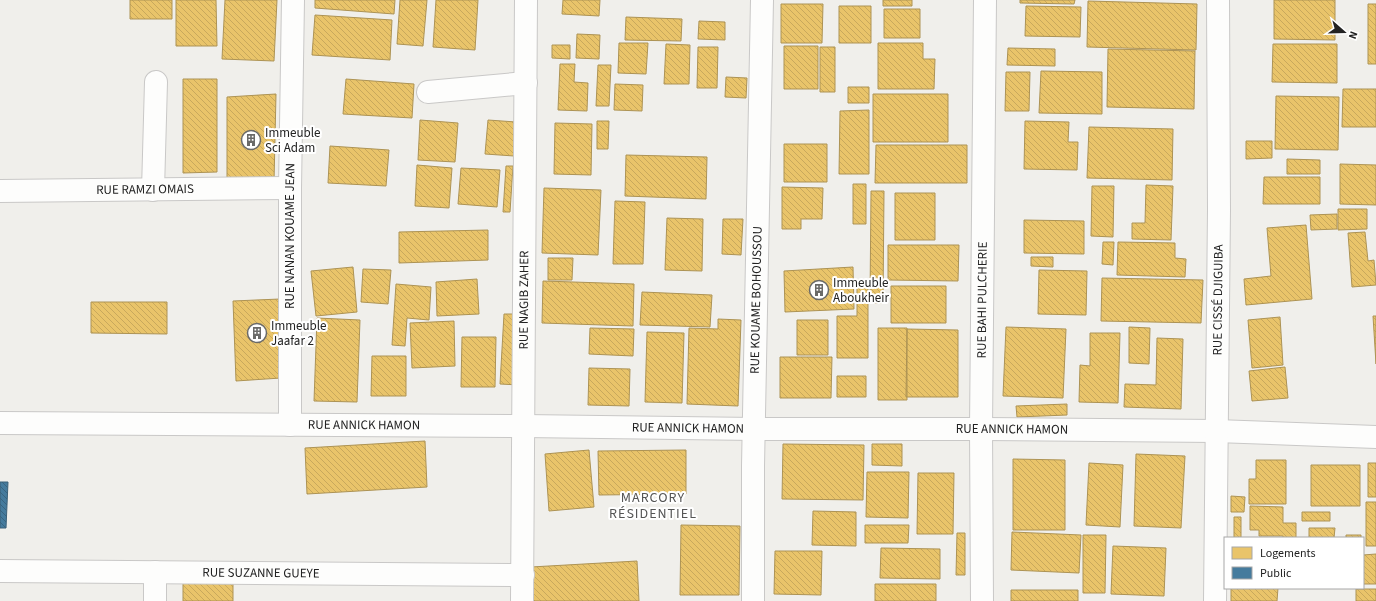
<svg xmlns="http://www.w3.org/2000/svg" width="1376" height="601" viewBox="0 0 1376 601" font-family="'Source Sans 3',sans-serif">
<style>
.homes{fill:url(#homes-back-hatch);stroke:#ad9354}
.public{fill:url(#public-back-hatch);stroke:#3a6078}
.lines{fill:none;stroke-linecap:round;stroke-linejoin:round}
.minor-casing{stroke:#c9c8c7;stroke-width:24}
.minor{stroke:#fdfdfc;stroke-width:22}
.labels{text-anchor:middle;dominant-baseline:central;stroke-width:4;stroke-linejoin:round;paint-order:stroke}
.poi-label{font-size:13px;fill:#222;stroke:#fff;text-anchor:start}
.street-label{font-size:13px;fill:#222;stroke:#fff}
.neighbourhood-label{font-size:14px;letter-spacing:1px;fill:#555;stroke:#fff}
</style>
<defs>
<pattern id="homes-back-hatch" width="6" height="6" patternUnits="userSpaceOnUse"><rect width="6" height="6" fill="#e9c46a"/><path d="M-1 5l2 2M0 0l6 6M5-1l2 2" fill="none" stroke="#c8a85c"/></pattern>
<pattern id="public-back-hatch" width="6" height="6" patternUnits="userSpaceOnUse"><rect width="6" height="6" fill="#457b9d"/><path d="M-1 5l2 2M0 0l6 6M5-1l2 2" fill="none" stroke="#396480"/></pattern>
</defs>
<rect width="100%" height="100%" fill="#f0efeb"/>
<!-- homes -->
<path class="homes" d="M130,0h42v19h-42z
M176,0h40l1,46h-41z
M225,0h52l-3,61 -52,-2z
M315,0h80l-1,14 -79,-6z
M400,0h27l-4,46 -26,-2z
M436,0h42l-3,50 -42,-3z
M563,0h37l-1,16 -37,-2z
M883,0h29v6h-29z
M1020,0h55l-1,4 -54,-1z
M1274,0h61v40l-61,-1z
M1088,1l109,3 -1,46 -109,-3z
M781,4h42l-1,39h-41z
M1368,4h8v60h-8z
M839,6h32v37h-32z
M1026,6l55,1 -1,30 -55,-1z
M884,9h36v29h-36z
M315,15l77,5 -2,40 -78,-5z
M626,17l56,2 -1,22 -56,-1z
M699,21l26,1v18l-27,-1z
M577,34l23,1 -1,24 -23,-1z
M619,43h29l-2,31 -28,-1z
M878,43h45v16h12l-1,30h-56z
M666,44l24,1 -1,39h-25z
M1273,44h64v39l-65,-1z
M552,45h18v14l-18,-1z
M784,46h34v43h-34z
M698,47h20l-1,41h-20z
M820,47h15v45h-15z
M1008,48l47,1v17l-48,-1z
M1108,49l87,2 -1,58 -87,-2z
M560,64h15l-1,18 14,1 -1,28 -29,-1z
M598,65h13l-2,41h-13z
M1041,71l61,1v42l-63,-1z
M1006,72h24l-1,39h-24z
M726,77l21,1 -1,20 -21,-1z
M183,79h34v93l-34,1z
M346,79l68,5 -2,34 -69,-4z
M615,84l28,1 -1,26 -28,-1z
M848,87h21v16h-21z
M1343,89h33v38h-34z
M276,94l-2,88 -47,2v-87z
M873,94h75v48h-75z
M1276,96l63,1 -1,53 -63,-1z
M869,110v64h-30l1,-63z
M420,120l38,3 -3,39 -37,-2z
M488,120l28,2 -2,34 -29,-2z
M597,121h12l-1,28h-11z
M1025,121l44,1 -1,20h10l-1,28 -53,-1z
M555,123l37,1 -1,51 -37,-1z
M1089,127l84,2 -1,51 -85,-2z
M1246,141h26v17l-26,1z
M784,144h43v38h-43z
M876,145h91v38h-92z
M330,146l59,4 -3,36 -58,-3z
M626,155l81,2 -1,42 -81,-3z
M1287,159l33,1v14h-33z
M1340,164l36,1v40l-36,-1z
M417,165l35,3 -3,40 -34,-2z
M506,166h7l-3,46h-7z
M461,168l39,2 -3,37 -39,-3z
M1264,177h56v27h-57z
M853,184h13v40h-13z
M1146,185l27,1 -2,54 -39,-1v-16h13z
M1092,186h22l-1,51 -22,-1z
M782,187l41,1 -1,31h-21v10h-19z
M544,188l57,2 -3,65 -56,-2z
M871,191h13l-1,112h-13z
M895,193h40v47h-40z
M615,201l30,1 -2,62h-30z
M1338,209h29v20l-29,1z
M1337,214v15l-26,1 -1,-15z
M667,218l36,1 -1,52 -37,-1z
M723,219h20l-2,36 -19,-1z
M1024,220l60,1v33l-60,-1z
M1306,225l6,74 -66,6 -2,-26 27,-3 -4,-48z
M488,230v30l-89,3v-31z
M1365,232l3,29 6,-1 2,25 -24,2 -4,-54z
M1103,242h11l-1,23 -11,-1z
M1118,242l57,1v15l11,1 -1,18 -68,-2z
M888,245h71l-1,36 -70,-1z
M1031,257h22v10l-22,-1z
M548,258h25l-1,22h-24z
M353,267l4,45 -41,4 -5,-45z
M853,267l1,42 -69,3 -1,-41z
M363,269l28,1 -3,34 -27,-2z
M1039,270l48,1 -1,44 -48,-1z
M1102,278l101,2 -2,43 -100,-2z
M477,279l2,35 -42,2 -1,-34z
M857,280h11v78h-31v-42h20z
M543,281l91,3 -1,42 -91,-3z
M396,284l35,3 -2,33 -22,-2 -2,28 -13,-1z
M891,286h55v37h-55z
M642,292l70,3 -2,32 -70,-2z
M280,299l1,79 -45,3 -3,-80z
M91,302h76v32l-76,-1z
M504,314h18l-3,71 -19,-1z
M1373,316h3v48z
M1280,317l3,48 -31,3 -4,-48z
M317,318l43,2 -3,82 -43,-1z
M718,319l23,1 -3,86 -51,-2 2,-76 29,1z
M797,320h31v35h-31z
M454,321l1,45 -43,2 -2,-45z
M1006,327l60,2 -3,69 -60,-2z
M1129,327l21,1 -1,36 -20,-1z
M590,328l44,1 -1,27 -44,-2z
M878,328h29v72h-29z
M907,329l51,1v67h-52z
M647,332l37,1 -2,70 -37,-1z
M1090,333h30l-2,70 -39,-1 1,-37 10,1z
M462,337h34l-1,50h-34z
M1157,338l26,1 -2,70 -57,-2 1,-23 31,1z
M372,356h34v40h-35z
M780,357h52l-1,41h-51z
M1285,367l3,31 -36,3 -3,-30z
M589,368l41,1 -1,37 -41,-1z
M837,376h29v21h-29z
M1067,404v11l-50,2 -1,-11z
M425,441l2,46 -120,7 -2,-46z
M783,444l81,1 -1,55 -81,-1z
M872,444h30v22l-30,-1z
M589,450l5,57 -45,4 -4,-57z
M686,450v44l-87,1 -1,-44z
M1136,454l49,2 -4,72 -47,-2z
M1013,459l52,1v70h-52z
M1256,460h30v44h-37v-25h7z
M1089,463l34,2 -3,62 -34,-2z
M1368,463h8v34h-8z
M1311,465h49v41h-49z
M867,472h42l-1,46 -42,-1z
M918,473h36l-1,61h-36z
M1231,496l14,1 -1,15h-13z
M1366,502h10v44h-10z
M1250,506l33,1v16h13v15h-13v-2h-24v-6h-9z
M813,511l43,1v34l-44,-1z
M1302,512h28v9h-28z
M1234,517h7v21h-7z
M681,525l59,1 -1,69h-59z
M865,525h44l-1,18h-43z
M1309,528h26l-1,10h-25z
M1012,532l69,3 -2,38 -68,-3z
M957,533h8v42h-9z
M1083,535h23l-1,58h-22z
M1346,535h15v3h-15z
M1113,546l53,2 -2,48 -53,-2z
M881,548l59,1v30l-60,-1z
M775,551h47l-1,44 -47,-1z
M1376,554v30h-13v-29z
M637,561l2,40h-107l-1,-34z
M233,581v20h-50v-19z
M875,584h61v17h-61z
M1231,588h47l-1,13h-46z
M1356,589h20v12h-20z
M1011,590h67v11h-67z"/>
<!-- public -->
<path class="public" d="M0,482h8l-2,46h-6z"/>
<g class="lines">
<defs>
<g id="minor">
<path d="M428,92l98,-9"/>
<path d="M153,190l3,-108"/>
<path id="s1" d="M0,191l290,-3"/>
<path id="s2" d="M0,423l524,3 231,3h226l235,2 160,6"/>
<path id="s3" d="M290,425v-237l3,-188"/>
<path id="s4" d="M0,571l523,4"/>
<path d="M155,601v-29"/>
<path id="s5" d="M522,601l4,-601"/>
<path id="s6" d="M753,601v-135l9,-466"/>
<path id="s7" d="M982,601l-1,-172 4,-429"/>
<path id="s8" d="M1215,601l4,-391 -1,-210"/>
</g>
</defs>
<!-- minor casing -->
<use href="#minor" class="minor-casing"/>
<!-- minor -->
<use href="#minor" class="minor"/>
</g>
<!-- icons -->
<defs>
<symbol id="building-ring" viewBox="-11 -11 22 22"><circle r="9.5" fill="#fff" stroke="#6a6a68" stroke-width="1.5"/><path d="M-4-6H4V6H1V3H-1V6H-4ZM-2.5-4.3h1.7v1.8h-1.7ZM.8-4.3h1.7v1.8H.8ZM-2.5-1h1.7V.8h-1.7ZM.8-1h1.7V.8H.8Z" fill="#6a6a68"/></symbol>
</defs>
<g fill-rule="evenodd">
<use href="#building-ring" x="240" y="129" width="22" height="22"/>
<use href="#building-ring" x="808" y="279" width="22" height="22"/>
<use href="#building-ring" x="246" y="322" width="22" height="22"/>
</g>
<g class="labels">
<!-- poi labels -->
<g class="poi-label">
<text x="265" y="133">Immeuble<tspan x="265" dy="15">Sci Adam</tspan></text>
<text x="833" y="283">Immeuble<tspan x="833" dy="15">Aboukheir</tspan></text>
<text x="271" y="326">Immeuble<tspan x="271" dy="15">Jaafar 2</tspan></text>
</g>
<!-- street labels -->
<g class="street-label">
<text stroke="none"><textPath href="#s1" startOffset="145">RUE RAMZI OMAIS</textPath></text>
<text stroke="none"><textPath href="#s3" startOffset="189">RUE NANAN KOUAME JEAN</textPath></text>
<text stroke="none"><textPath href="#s7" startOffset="301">RUE BAHI PULCHERIE</textPath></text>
<text stroke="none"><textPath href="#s5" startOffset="301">RUE NAGIB ZAHER</textPath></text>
<text stroke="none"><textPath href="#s6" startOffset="301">RUE KOUAME BOHOUSSOU</textPath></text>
<text stroke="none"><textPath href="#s8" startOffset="301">RUE CISSÉ DJIGUIBA</textPath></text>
<text stroke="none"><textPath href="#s2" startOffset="364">RUE ANNICK HAMON</textPath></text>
<text stroke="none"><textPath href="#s2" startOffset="688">RUE ANNICK HAMON</textPath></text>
<text stroke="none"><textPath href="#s2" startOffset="1012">RUE ANNICK HAMON</textPath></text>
<text stroke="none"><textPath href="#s4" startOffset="261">RUE SUZANNE GUEYE</textPath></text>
</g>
<!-- neighbourhood labels -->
<g class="neighbourhood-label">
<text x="653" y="498">MARCORY<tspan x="653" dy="16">RÉSIDENTIEL</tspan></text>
</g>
</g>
<!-- legend -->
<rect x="1224" y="537" width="140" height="52" fill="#ffffff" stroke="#a7a7a7"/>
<rect x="1232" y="547" width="20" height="12" fill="#e9c46a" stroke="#a7a7a7"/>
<text x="1260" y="557" font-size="12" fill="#222222">Logements</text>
<rect x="1232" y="567" width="20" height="12" fill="#457b9d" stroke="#a7a7a7"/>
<text x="1260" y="577" font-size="12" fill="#222222">Public</text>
<!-- north arrow -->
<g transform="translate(1344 32) rotate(110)" stroke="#ffffff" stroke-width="3" paint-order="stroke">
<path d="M0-3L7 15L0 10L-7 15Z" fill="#222222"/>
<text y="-6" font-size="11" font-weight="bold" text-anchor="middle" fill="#222222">N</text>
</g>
</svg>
